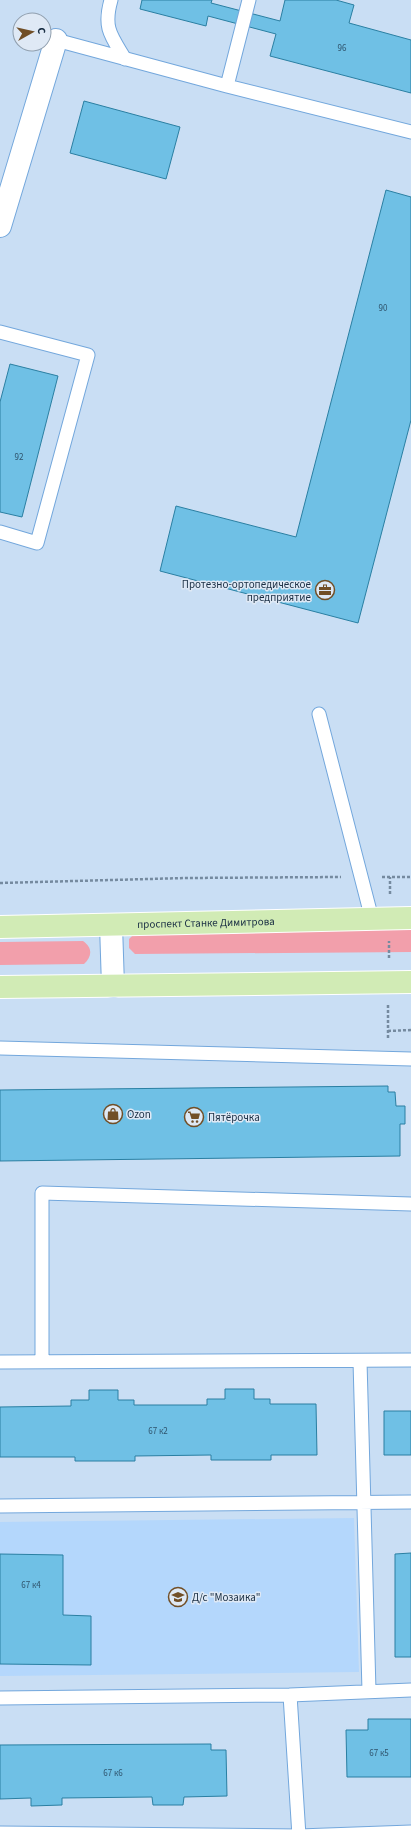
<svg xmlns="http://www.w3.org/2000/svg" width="411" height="1837" viewBox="0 0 411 1837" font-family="'Source Sans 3',sans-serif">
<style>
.built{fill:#b4d7fc}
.green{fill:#f29fab}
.building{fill:#6fc0e5;stroke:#2a7fa2}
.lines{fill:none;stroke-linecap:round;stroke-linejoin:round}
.service-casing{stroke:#73a7dc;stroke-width:15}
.minor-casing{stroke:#73a7dc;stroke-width:24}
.secondary-casing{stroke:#73a7dc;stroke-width:24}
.primary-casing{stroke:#fff;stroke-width:24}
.path{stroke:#758a9f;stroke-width:2.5;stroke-dasharray:3 2;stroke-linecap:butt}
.service{stroke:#fff;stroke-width:13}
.minor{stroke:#fff;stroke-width:22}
.secondary{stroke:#fff;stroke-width:22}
.primary{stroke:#d1ebb5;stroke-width:22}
.labels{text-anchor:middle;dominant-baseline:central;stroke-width:3;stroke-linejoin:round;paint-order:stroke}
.number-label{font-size:9px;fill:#2f536c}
.poi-label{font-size:11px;fill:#1a2f44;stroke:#dfe9f5;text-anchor:start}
.street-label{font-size:11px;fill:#1a2f44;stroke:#dfe9f5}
</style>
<rect width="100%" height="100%" fill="#c9def4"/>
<!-- built -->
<path class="built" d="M354,1518l5,154 -359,4v-154z"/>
<!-- green -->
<path class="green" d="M411,929v23l-276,2 -6,-6v-9l6,-6z
M83,941c10,7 9,15 1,23l-84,1v-23z"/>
<!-- building -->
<path class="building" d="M142,0h70l-1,3 69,18 5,-21h51l18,5 -5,18 62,17v53l-141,-37 6,-22 -68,-18 -2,10 -66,-17z
M84,101l96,26 -14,52 -96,-26z
M386,190l25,7v223l-53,203 -198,-52 16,-65 120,31z
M10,364l48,12 -36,141 -22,-5v-110z
M388,1086v6h7l1,14h9v18h-5v32l-400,5v-71z
M225,1389h29v10h16v5h46l1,51h-46v5h-60v-5l-76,1v5h-60v-4h-75v-50l71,-1v-6h18v-10h29v10h16v5h73v-6h18z
M384,1411h27v44h-27z
M411,1553v104h-16v-103z
M0,1554l63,1v60l28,1v49l-91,-1z
M368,1719h43v58h-64l-1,-47h22z
M211,1744v6h15l1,46 -43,1 -1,8h-30l-1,-8 -90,1v7l-31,1v-8l-31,1v-54z"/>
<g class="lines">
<defs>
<path id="service" d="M111,0c-8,28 0,36 14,59
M56,40l171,46 22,-86
M227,86l184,46
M0,332l88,23 -51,188 -37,-11
M319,714l53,205
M0,1048l411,11
M42,1361v-168l369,11
M360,1361l9,330
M0,1362l411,-2
M0,1506l411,-4
M290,1695l9,141
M0,1698l290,-3 121,-5
M0,1833l299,3 112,-4"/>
<path id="minor" d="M0,226l56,-186"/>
<path id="secondary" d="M111,925l2,61"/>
<g id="primary">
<path id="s1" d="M0,927l411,-9"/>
<path d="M0,987l411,-5"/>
</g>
</defs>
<!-- service casing -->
<use href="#service" class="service-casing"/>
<!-- minor casing -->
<use href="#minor" class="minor-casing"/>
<!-- secondary casing -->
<use href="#secondary" class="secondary-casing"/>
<!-- primary casing -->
<use href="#primary" class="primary-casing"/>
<!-- path -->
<path class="path" d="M382,877h29
M0,883l186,-5 155,-1
M390,894v-17
M389,958v-17
M388,1031l23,-1
M388,1038v-33"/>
<!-- service -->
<use href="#service" class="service"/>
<!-- minor -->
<use href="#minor" class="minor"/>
<!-- secondary -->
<use href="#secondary" class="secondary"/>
<!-- primary -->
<use href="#primary" class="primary"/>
</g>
<!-- icons -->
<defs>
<symbol id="office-ring" viewBox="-11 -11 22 22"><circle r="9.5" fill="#dfe9f5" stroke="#714f27" stroke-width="1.5"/><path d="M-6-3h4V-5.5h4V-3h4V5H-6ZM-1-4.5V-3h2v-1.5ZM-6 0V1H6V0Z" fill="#714f27"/></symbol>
<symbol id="shop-ring" viewBox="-11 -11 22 22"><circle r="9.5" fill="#dfe9f5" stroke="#714f27" stroke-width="1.5"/><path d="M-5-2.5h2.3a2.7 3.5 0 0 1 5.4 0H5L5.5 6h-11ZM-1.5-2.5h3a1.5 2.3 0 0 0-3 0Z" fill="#714f27"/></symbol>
<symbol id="supermarket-ring" viewBox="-11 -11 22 22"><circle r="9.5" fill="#dfe9f5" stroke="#714f27" stroke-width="1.5"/><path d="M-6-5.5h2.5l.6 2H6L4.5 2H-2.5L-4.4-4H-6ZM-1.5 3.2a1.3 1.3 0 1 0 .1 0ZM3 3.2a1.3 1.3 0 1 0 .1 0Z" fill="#714f27"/></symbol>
<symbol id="school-ring" viewBox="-11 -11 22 22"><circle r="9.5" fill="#dfe9f5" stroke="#714f27" stroke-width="1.5"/><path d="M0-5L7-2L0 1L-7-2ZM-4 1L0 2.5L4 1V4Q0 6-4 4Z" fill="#714f27"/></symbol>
</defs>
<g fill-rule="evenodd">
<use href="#office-ring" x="314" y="579" width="22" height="22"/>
<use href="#shop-ring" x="102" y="1103" width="22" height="22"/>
<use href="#supermarket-ring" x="183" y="1106" width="22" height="22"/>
<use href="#school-ring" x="167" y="1586" width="22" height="22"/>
</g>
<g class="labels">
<!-- number labels -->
<g class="number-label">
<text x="342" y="48">96</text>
<text x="383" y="308">90</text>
<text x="19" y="457">92</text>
<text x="158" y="1431">67 к2</text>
<text x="31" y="1585">67 к4</text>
<text x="379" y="1753">67 к5</text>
<text x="113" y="1773">67 к6</text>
</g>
<!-- poi labels -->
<g class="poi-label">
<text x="311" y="584" text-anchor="end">Протезно-ортопедическое<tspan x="311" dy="13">предприятие</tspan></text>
<text x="127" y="1114">Ozon</text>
<text x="208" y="1117">Пятёрочка</text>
<text x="192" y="1597">Д/с "Мозаика"</text>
</g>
<!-- street labels -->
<g class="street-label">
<text stroke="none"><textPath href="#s1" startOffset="206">проспект Станке Димитрова</textPath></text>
</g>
</g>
<!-- north arrow -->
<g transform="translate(32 32) rotate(82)"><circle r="19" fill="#dfe9f5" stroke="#909fae"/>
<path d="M0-3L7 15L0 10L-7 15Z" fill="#714f27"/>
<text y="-6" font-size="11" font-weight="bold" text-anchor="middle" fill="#1a2f44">С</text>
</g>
</svg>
